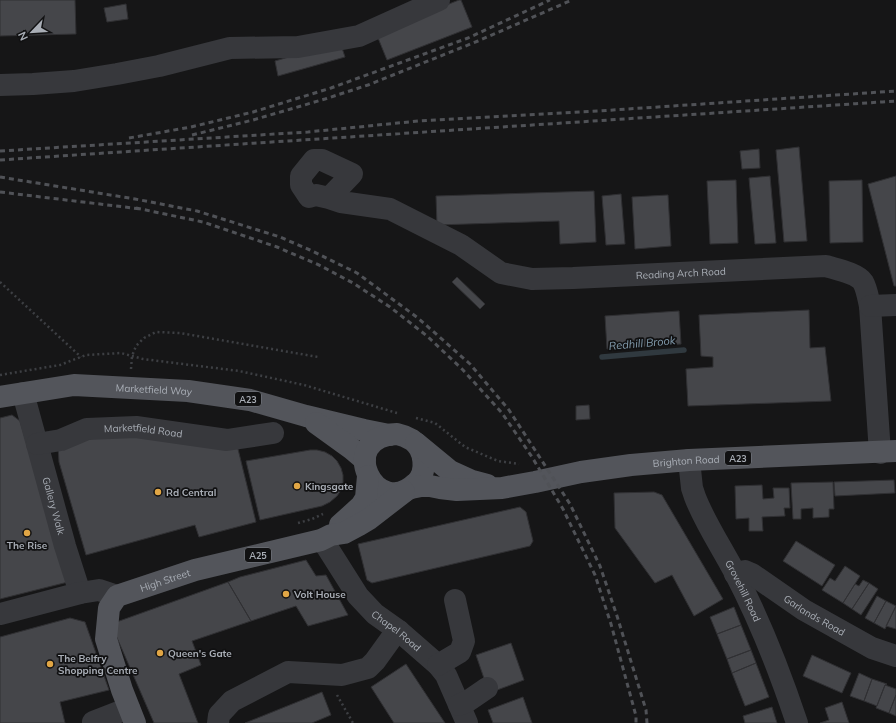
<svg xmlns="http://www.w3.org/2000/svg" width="896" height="723" viewBox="0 0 896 723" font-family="Mulish,sans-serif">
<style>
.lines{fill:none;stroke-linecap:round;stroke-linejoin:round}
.stream{stroke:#30393f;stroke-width:5.5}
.building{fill:#45464a;stroke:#303033}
.path{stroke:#3d3f43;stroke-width:2.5;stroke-dasharray:2 3;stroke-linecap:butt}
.minor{stroke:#37383c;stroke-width:22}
.major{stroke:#53555b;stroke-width:22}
.rail{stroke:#505257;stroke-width:3;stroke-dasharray:5 4;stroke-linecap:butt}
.poi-dot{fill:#e1a645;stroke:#111112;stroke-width:1.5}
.labels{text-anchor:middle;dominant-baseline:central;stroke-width:3.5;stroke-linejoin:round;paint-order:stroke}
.shield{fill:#111112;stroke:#7b7f85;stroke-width:1}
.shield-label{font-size:9px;font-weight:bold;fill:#a9aeb6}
.street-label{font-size:10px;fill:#a9aeb6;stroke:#111112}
.poi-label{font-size:10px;font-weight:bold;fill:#a9aeb6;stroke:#111112;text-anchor:start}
.water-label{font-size:11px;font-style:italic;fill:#839cae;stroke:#111112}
</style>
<rect width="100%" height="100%" fill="#161617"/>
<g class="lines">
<!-- stream -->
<path class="stream" d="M602,357l82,-7"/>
</g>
<!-- building -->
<path class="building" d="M0,0h75l1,34 -76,2z
M459,0h2l11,27 -85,33 -11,-27z
M126,4l2,15 -21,3 -3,-14z
M340,42l5,15 -67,19 -3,-15z
M799,147l8,94 -23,1 -8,-92z
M759,149l1,19 -18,1 -2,-18z
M770,176l6,67 -21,1 -6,-66z
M896,176v110h-2l-26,-102z
M736,180l2,63 -28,1 -3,-63z
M862,180l1,62 -33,1 -1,-62z
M594,191l2,51 -36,2 -1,-23 -122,4 -1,-29z
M621,194l4,50 -19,1 -4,-49z
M668,195l3,51 -36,3 -3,-52z
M457,277l28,27 -5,5 -28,-27z
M809,310l1,38 15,-1 6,54 -143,5 -2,-37 27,-2v-10l-12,-1 -2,-41z
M679,311l2,33 -74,5 -2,-33z
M589,405l1,14 -14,1v-14z
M12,415l8,6 48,161 -68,17v-181z
M129,432l108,13 19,77 -57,15 -4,-12 -109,30 -27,-93 -1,-17z
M310,450h7l8,2 7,4 5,5 4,7 2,7v8l-2,7 -4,6 -7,6 -8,4 -62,14 -14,-59z
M894,480l1,13 -60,3 -1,-14z
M833,482l1,27h-5v8l-16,1v-10l-12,1v10h-8l-2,-36z
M762,485l1,14 11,-1 -1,-10h16l1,20h-6l1,8 -23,1 1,14h-14v-13l-13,1 -1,-33z
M654,492l8,3 61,104 -29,17 -22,-41 -17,8 -40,-55 -1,-35z
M520,507l6,5 7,29 -3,5 -158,37 -5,-3 -9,-36z
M796,541l39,24 -13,21 -39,-25z
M306,560l10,16 10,-1 22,40 -40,11 -12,-20 -45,15 -23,-39 12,-5z
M845,566l15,10 -17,27 -21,-13 8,-12 5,3z
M863,580l6,3 -17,26 -9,-6 12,-19 4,2z
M228,582l23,39 -59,20 9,24 -22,9 19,49h-44l-43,-99z
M869,583l9,6 -17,26 -9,-6z
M877,596l9,5 -12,22 -9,-5z
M886,601l10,5 -11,23 -11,-6z
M896,606v23l-10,-3z
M734,607l7,18 -24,9 -7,-17z
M70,618l15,4 24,68 -49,12 5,21h-65v-86z
M741,625l10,25 -24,9 -10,-25z
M511,643l13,37 -35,13 -13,-38z
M751,650l5,13 -24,10 -5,-14z
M812,655l39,18 -9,20 -39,-17z
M756,663l13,34 -24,9 -13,-33z
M406,664l39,59h-51l-23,-36z
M859,673l13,6 -8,22 -14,-5z
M872,679l15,5 -2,1 -8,21 -13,-5z
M885,685l11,4v6l-7,18 -13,-5z
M322,692l9,23 -19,8h-67z
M896,695v21l-7,-3z
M523,697l9,26h-39l-5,-13z
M842,702l7,21h-29l9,-3 -4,-12z
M772,707l5,16h-32l-2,-7z"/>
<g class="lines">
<!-- path -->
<path class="path" d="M0,282l81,75
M131,369l1,-13 4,-10 8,-8 12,-6 24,1 138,24
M0,375l60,-10 26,-10 35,-2 22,6 96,12 65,14 93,28
M416,418l19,5 30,24 33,14 21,3
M298,523l14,-4 11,-5
M337,695l16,28"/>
<!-- minor -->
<g class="minor">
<path d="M0,85l33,-1 41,-3 43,-7 42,-8 71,-18 68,-1 61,-11 80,-36"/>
<path id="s1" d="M329,198l23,-24 -30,-14h-8l-13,16v9l8,12 7,-2 13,3 12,4 49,7 71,36 40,28 31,6 41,-1 253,-12c9,3 31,7 37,16 4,7 5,16 7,24l10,147"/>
<path d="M870,306l26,-1"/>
<path id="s2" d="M23,393l42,153 15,47"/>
<path id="s3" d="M37,444l24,-4 26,-11 49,-2 91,13 46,-7"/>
<path id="s4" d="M689,460l3,28 3,9c10,26 27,51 40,76 25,48 45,99 62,150"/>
<path id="s5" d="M321,540l6,7 31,49 17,18 24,17 39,34 8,10 21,48"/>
<path id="s6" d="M735,574l10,-3 7,3 52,36 68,38 24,8"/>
<path d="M0,614l80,-21 19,-3 18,6"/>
<path d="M438,665l22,-13 4,-11 -9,-41"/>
<path d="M459,705l9,-4 19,-13"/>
<path d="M93,722l36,-14"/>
<path d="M218,723l1,-8 13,-14 56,-29 54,3 26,-7 7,-7 18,-25 6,-5"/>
</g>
<!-- major -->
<g class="major">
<path id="s7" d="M0,397l74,-12 114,6 62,9 56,16 58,14 25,5"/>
<path d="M316,423l36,26 13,11"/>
<path d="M397,434c5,1 10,3 15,6 13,9 16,32 4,43 -40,39 -82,-46 -19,-49z"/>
<path d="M416,443l34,28 22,10 15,4"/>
<path id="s8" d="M411,488l10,-2h9l10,2 17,2 45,-2 33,-6 46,-10 50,-7 58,-5 207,-9"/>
<path d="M340,525l21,-19 5,-8 2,-22"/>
<path id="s9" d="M135,723l-13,-33 -16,-51 3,-31 8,-12 78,-26 126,-30 10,-5 13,-2 15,-8 10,-6 35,-27"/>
</g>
<!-- rail -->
<path class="rail" d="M192,135l61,-15 72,-21 43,-14 110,-44 94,-41
M129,138l62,-11 62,-15 78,-24 137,-50 82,-38
M0,151l308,-19 110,-11 180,-10 298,-20
M0,160c299,-20 597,-39 896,-59
M0,177l135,22 62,12 83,26 30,13 47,23 61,45 52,46 39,46 61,94 30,62 17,50 29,94 1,13
M0,192l141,17
M136,208l67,14 74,25 42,18 34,18 37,24 37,29 36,34 39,43 30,44 31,52 32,66 16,49 25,92v7"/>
</g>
<!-- markers -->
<g class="poi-dot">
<circle cx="297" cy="486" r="4"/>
<circle cx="158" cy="492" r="4"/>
<circle cx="27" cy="533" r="4"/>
<circle cx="286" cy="594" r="4"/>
<circle cx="160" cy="653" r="4"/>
<circle cx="50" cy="664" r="4"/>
</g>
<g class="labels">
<!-- shield labels -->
<g class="shield">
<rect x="235" y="392" width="26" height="14" rx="3"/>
<rect x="725" y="451" width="26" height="14" rx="3"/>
<rect x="245" y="548" width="26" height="14" rx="3"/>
</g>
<g class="shield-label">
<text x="248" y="399">A23</text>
<text x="738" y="458">A23</text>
<text x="258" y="555">A25</text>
</g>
<!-- street labels -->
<g class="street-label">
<text stroke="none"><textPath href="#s1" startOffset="510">Reading Arch Road</textPath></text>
<text stroke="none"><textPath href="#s7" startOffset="155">Marketfield Way</textPath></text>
<text stroke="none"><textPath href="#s3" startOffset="109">Marketfield Road</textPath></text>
<text stroke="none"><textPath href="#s8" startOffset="278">Brighton Road</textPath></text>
<text stroke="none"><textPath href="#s2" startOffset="117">Gallery Walk</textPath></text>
<text stroke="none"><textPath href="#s9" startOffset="185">High Street</textPath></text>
<text stroke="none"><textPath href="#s4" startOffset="143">Grovehill Road</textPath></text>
<text stroke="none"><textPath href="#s6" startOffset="93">Garlands Road</textPath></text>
<text stroke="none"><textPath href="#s5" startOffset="119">Chapel Road</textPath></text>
</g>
<!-- poi labels -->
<g class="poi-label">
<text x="305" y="486">Kingsgate</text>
<text x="166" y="492">Rd Central</text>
<text x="27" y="545" text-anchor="middle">The Rise</text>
<text x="294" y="594">Volt House</text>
<text x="168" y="653">Queen's Gate</text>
<text x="58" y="658">The Belfry<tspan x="58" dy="12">Shopping Centre</tspan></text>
</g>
<!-- water labels -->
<g class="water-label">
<text transform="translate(642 343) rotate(-5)">Redhill Brook</text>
</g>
</g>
<!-- north arrow -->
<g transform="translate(32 32) rotate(245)" stroke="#111112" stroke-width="3" paint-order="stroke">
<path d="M0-3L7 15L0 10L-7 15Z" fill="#a9aeb6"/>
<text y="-6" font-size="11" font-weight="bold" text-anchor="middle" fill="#a9aeb6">N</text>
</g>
</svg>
